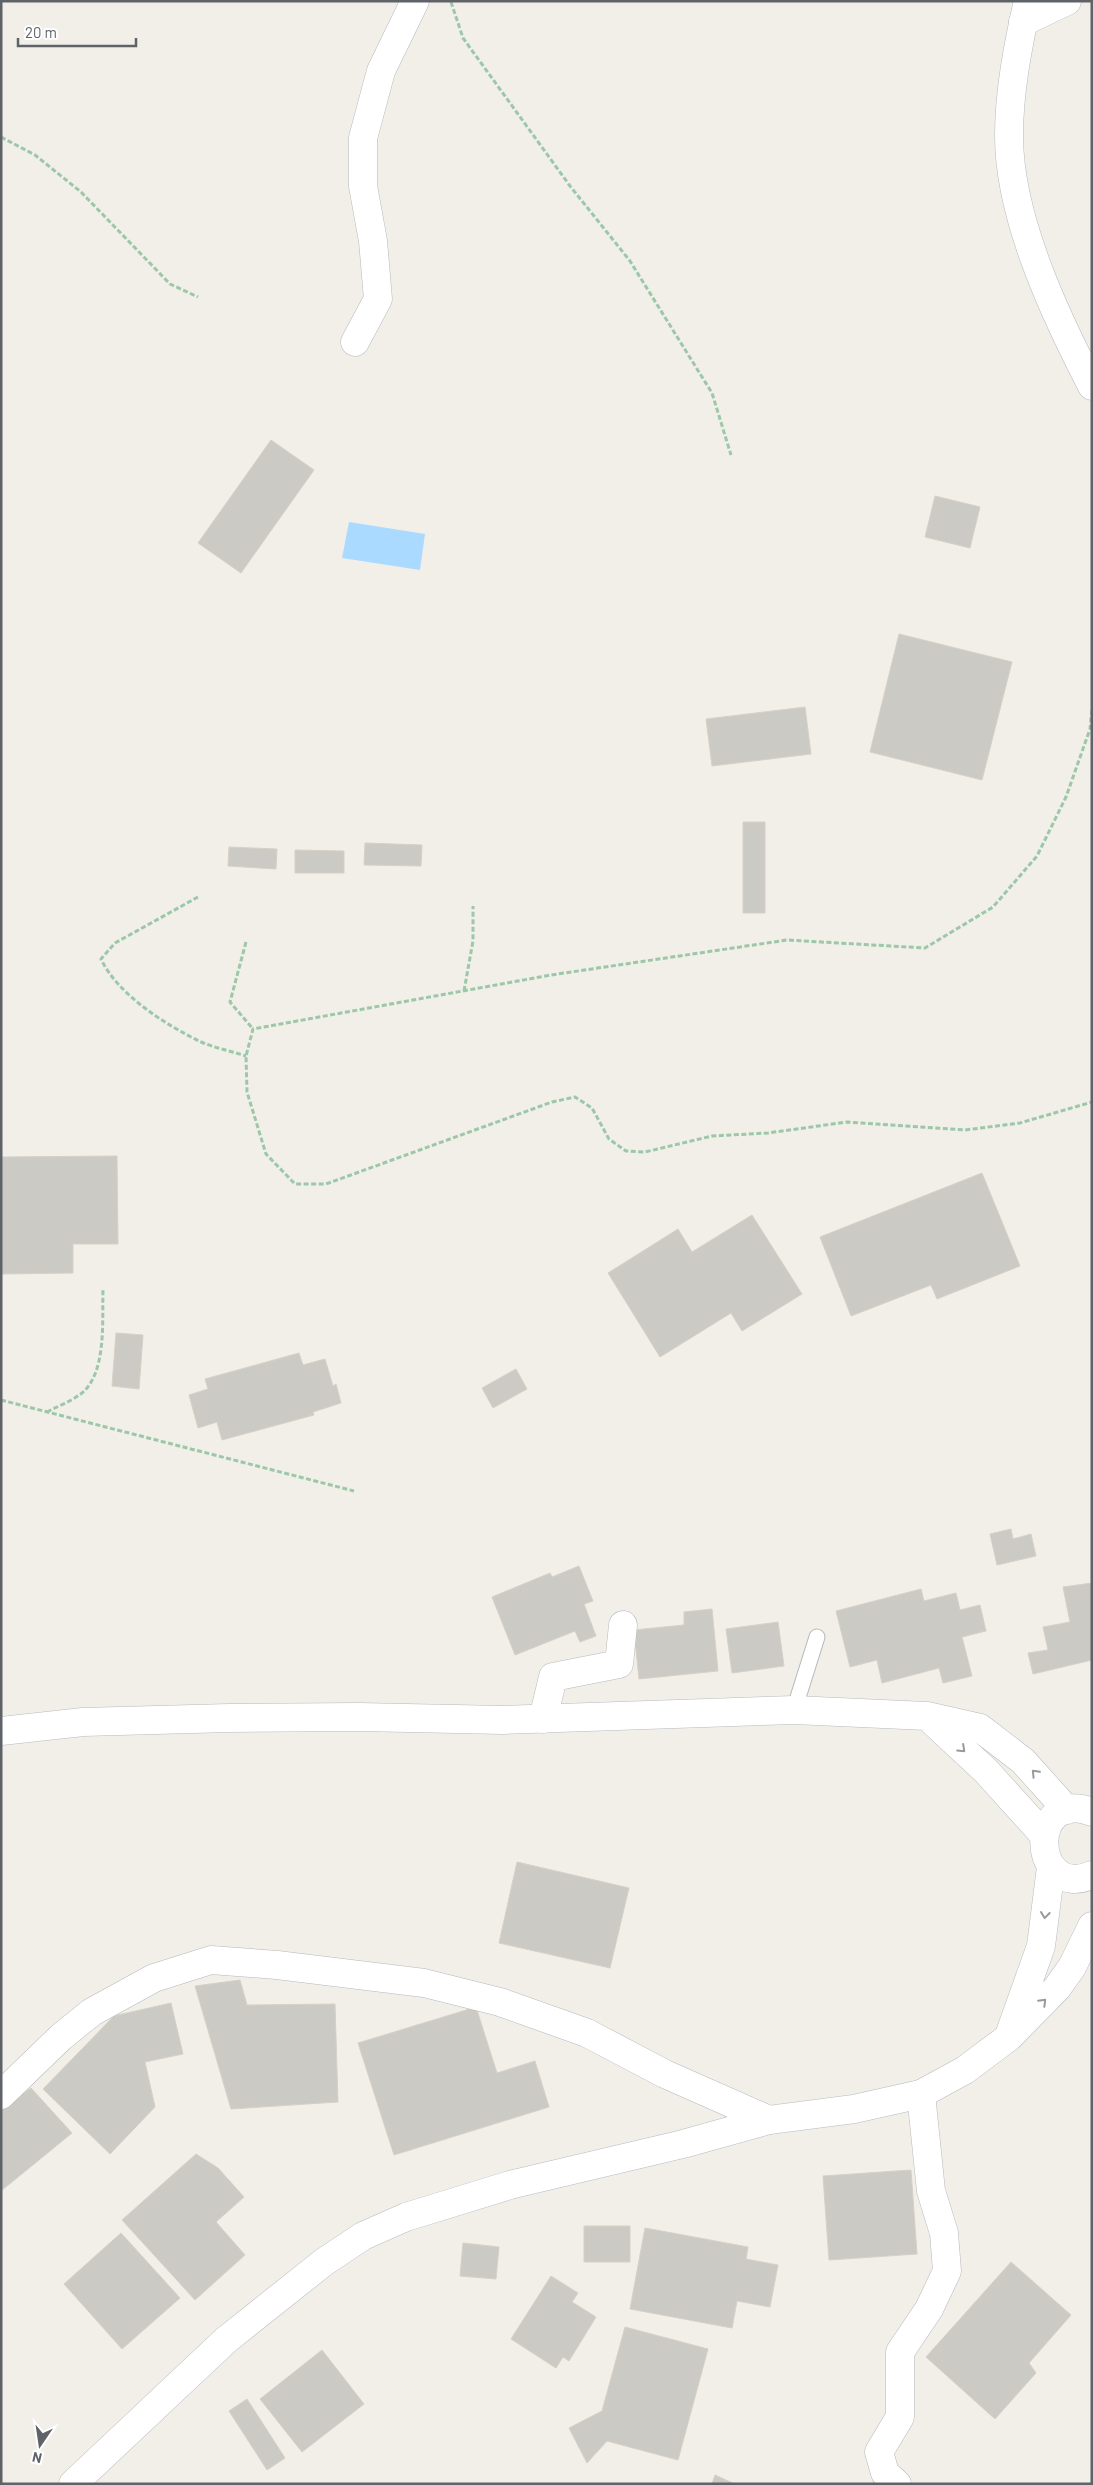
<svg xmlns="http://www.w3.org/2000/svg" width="1093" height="2485" viewBox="0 0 1093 2485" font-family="Barlow,sans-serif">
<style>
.water{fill:#aadaff}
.building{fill:#cccac5;stroke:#d6d1c6}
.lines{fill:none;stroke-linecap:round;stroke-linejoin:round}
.lane-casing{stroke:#b5b8bc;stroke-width:17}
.street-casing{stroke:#b5b8bc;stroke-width:29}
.secondary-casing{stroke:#b6babf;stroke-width:29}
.path{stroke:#9cc7a9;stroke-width:3;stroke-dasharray:5 2.5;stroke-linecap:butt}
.lane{stroke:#fff;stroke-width:15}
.street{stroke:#fff;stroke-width:28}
.secondary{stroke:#fff;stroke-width:28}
.oneway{stroke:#979a9d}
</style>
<rect width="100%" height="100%" fill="#f1efe8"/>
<!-- water -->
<path class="water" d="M349,522l76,12 -5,36 -78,-12z"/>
<!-- building -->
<path class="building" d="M271,440l43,30 -73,103 -43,-30z
M935,496l45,11 -10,41 -45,-11z
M899,634l113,28 -30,118 -112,-28z
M805,707l6,47 -99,12 -6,-47z
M743,822h22v91h-22z
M365,843l57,2 -1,21 -57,-1z
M229,847l48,2 -1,20 -48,-3z
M295,850l49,1v22h-49z
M117,1156l1,88h-45v29l-72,1v-117z
M982,1173l38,93 -83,33 -6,-14 -80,31 -31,-79z
M752,1215l50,79 -60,37 -11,-18 -71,44 -52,-84 70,-44 14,23z
M116,1333l27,2 -4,54 -27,-3z
M299,1353l4,12 22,-6 8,27 3,-2 5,19 -28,9 1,3 -92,25 -5,-18 -19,6 -9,-33 19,-6 -3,-10z
M516,1369l11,20 -34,19 -11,-20z
M1011,1529l2,10 18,-5 5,22 -39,9 -7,-31z
M579,1566l14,35 -9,3 12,32 -16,6 -5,-11 -60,24 -23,-58 58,-24 2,4z
M1092,1583v77l-59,14 -5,-21 20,-3 -5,-23 27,-5 -7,-35z
M921,1589l3,12 32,-8 4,17 20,-5 6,26 -24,6 10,39 -29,7 -4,-15 -57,15 -5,-23 -27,7 -14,-56z
M712,1609l6,62 -79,8 -5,-49 50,-5v-13z
M778,1622l6,44 -52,7 -6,-44z
M517,1862l112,26 -19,80 -111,-25z
M240,1980l7,25 88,-1 3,98 -107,7 -36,-123z
M171,2003l12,51 -38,8 10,45 -45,47 -67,-65 71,-73z
M476,2007l21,66 38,-12 14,46 -155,48 -36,-112z
M31,2088l41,45 -71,58v-81z
M196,2154l22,14 26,29 -28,25 29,33 -50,45 -73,-80z
M911,2170l6,84 -88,6 -6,-84z
M584,2226h46v36h-46z
M645,2228l103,19 -2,12 32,6 -8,42 -33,-6 -5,27 -102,-19z
M121,2233l59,65 -58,51 -58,-65z
M463,2243l36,4 -3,32 -36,-3z
M1011,2262l60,53 -42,48 7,10 -41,46 -69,-62z
M551,2276l27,17 -6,9 24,15 -27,44 -6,-4 -7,11 -45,-29z
M625,2327l83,22 -30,111 -71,-19 -20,22 -18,-35 33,-17z
M322,2350l42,54 -62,48 -42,-53z
M247,2399l38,59 -18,12 -38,-59z
M715,2475l20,9h-23z"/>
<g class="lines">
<defs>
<path id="lane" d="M794,1710l23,-73"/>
<path id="street" d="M1023,22l44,-21
M355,342l23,-43 -5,-58 -10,-55v-48l18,-67 34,-70
M543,1719l10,-42 66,-13 4,-39
M1,2095l60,-58 31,-25 62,-34 57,-18 66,5 147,18 76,19 87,31 78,41 104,46
M897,2484l-12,-11 -6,-21 21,-35v-65l29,-43 18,-38 -3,-38 -13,-42 -10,-97"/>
<path id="secondary" d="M1028,1c-10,44 -19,90 -19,135 0,81 46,179 83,250
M928,1717l58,54 57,63
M1,1731l82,-9 146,-4 130,-1 144,3 291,-10 133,6 53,12 43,33 44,49
M1092,1812c-66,-25 -61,89 0,63
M1010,2033l31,-87 10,-79
M73,2484l153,-144 98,-78 39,-26 43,-19 104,-32 173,-41 86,-24 85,-11 67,-15 44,-24 44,-33 48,-49 15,-21 20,-41"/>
</defs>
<!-- lane casing -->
<use href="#lane" class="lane-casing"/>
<!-- street casing -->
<use href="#street" class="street-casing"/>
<!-- secondary casing -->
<use href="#secondary" class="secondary-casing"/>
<!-- path -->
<path class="path" d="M451,2l12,36 107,148 60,75 82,132 19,62
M1,137l34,18 46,37 89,92 28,13
M1092,710l-2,19 -24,68 -29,59 -44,51 -68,41 -138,-8 -236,35 -298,54 -7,27 1,36 19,62 29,30h31l226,-82 23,-5 17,11 17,31 17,12 19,1 67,-16 56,-3 79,-11 118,8 55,-7 72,-21
M198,897l-83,46 -14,16c17,36 65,66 100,83 14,6 30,9 45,14
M246,942l-16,60 23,27
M464,991l9,-50v-35
M1,1400l353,91
M47,1412c11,-6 25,-11 35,-19 25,-21 20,-73 21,-104"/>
<!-- lane -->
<use href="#lane" class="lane"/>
<!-- street -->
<use href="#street" class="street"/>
<!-- secondary -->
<use href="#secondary" class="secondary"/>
</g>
<!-- one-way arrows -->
<defs><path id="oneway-chevron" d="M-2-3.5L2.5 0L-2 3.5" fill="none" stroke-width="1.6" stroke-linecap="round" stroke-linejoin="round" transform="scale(1.25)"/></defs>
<g class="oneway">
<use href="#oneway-chevron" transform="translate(962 1749) rotate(43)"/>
<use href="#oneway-chevron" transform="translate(1035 1773) rotate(-134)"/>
<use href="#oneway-chevron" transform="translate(1045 1915) rotate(97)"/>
<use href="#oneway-chevron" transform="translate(1043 2002) rotate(-45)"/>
</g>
<!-- border -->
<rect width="1093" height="2485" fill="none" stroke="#5f6368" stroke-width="5"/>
<!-- north arrow -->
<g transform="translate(40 2445) rotate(193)" stroke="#ffffff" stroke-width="4" paint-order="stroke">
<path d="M0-4L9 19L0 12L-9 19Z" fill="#5f6368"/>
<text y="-8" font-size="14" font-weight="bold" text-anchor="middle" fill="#5f6368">N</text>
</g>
<!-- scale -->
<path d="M18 38v8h118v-8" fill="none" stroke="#5f6368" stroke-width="2.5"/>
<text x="25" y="38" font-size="15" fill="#5f6368" stroke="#ffffff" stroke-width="4" paint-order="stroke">20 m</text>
</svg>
